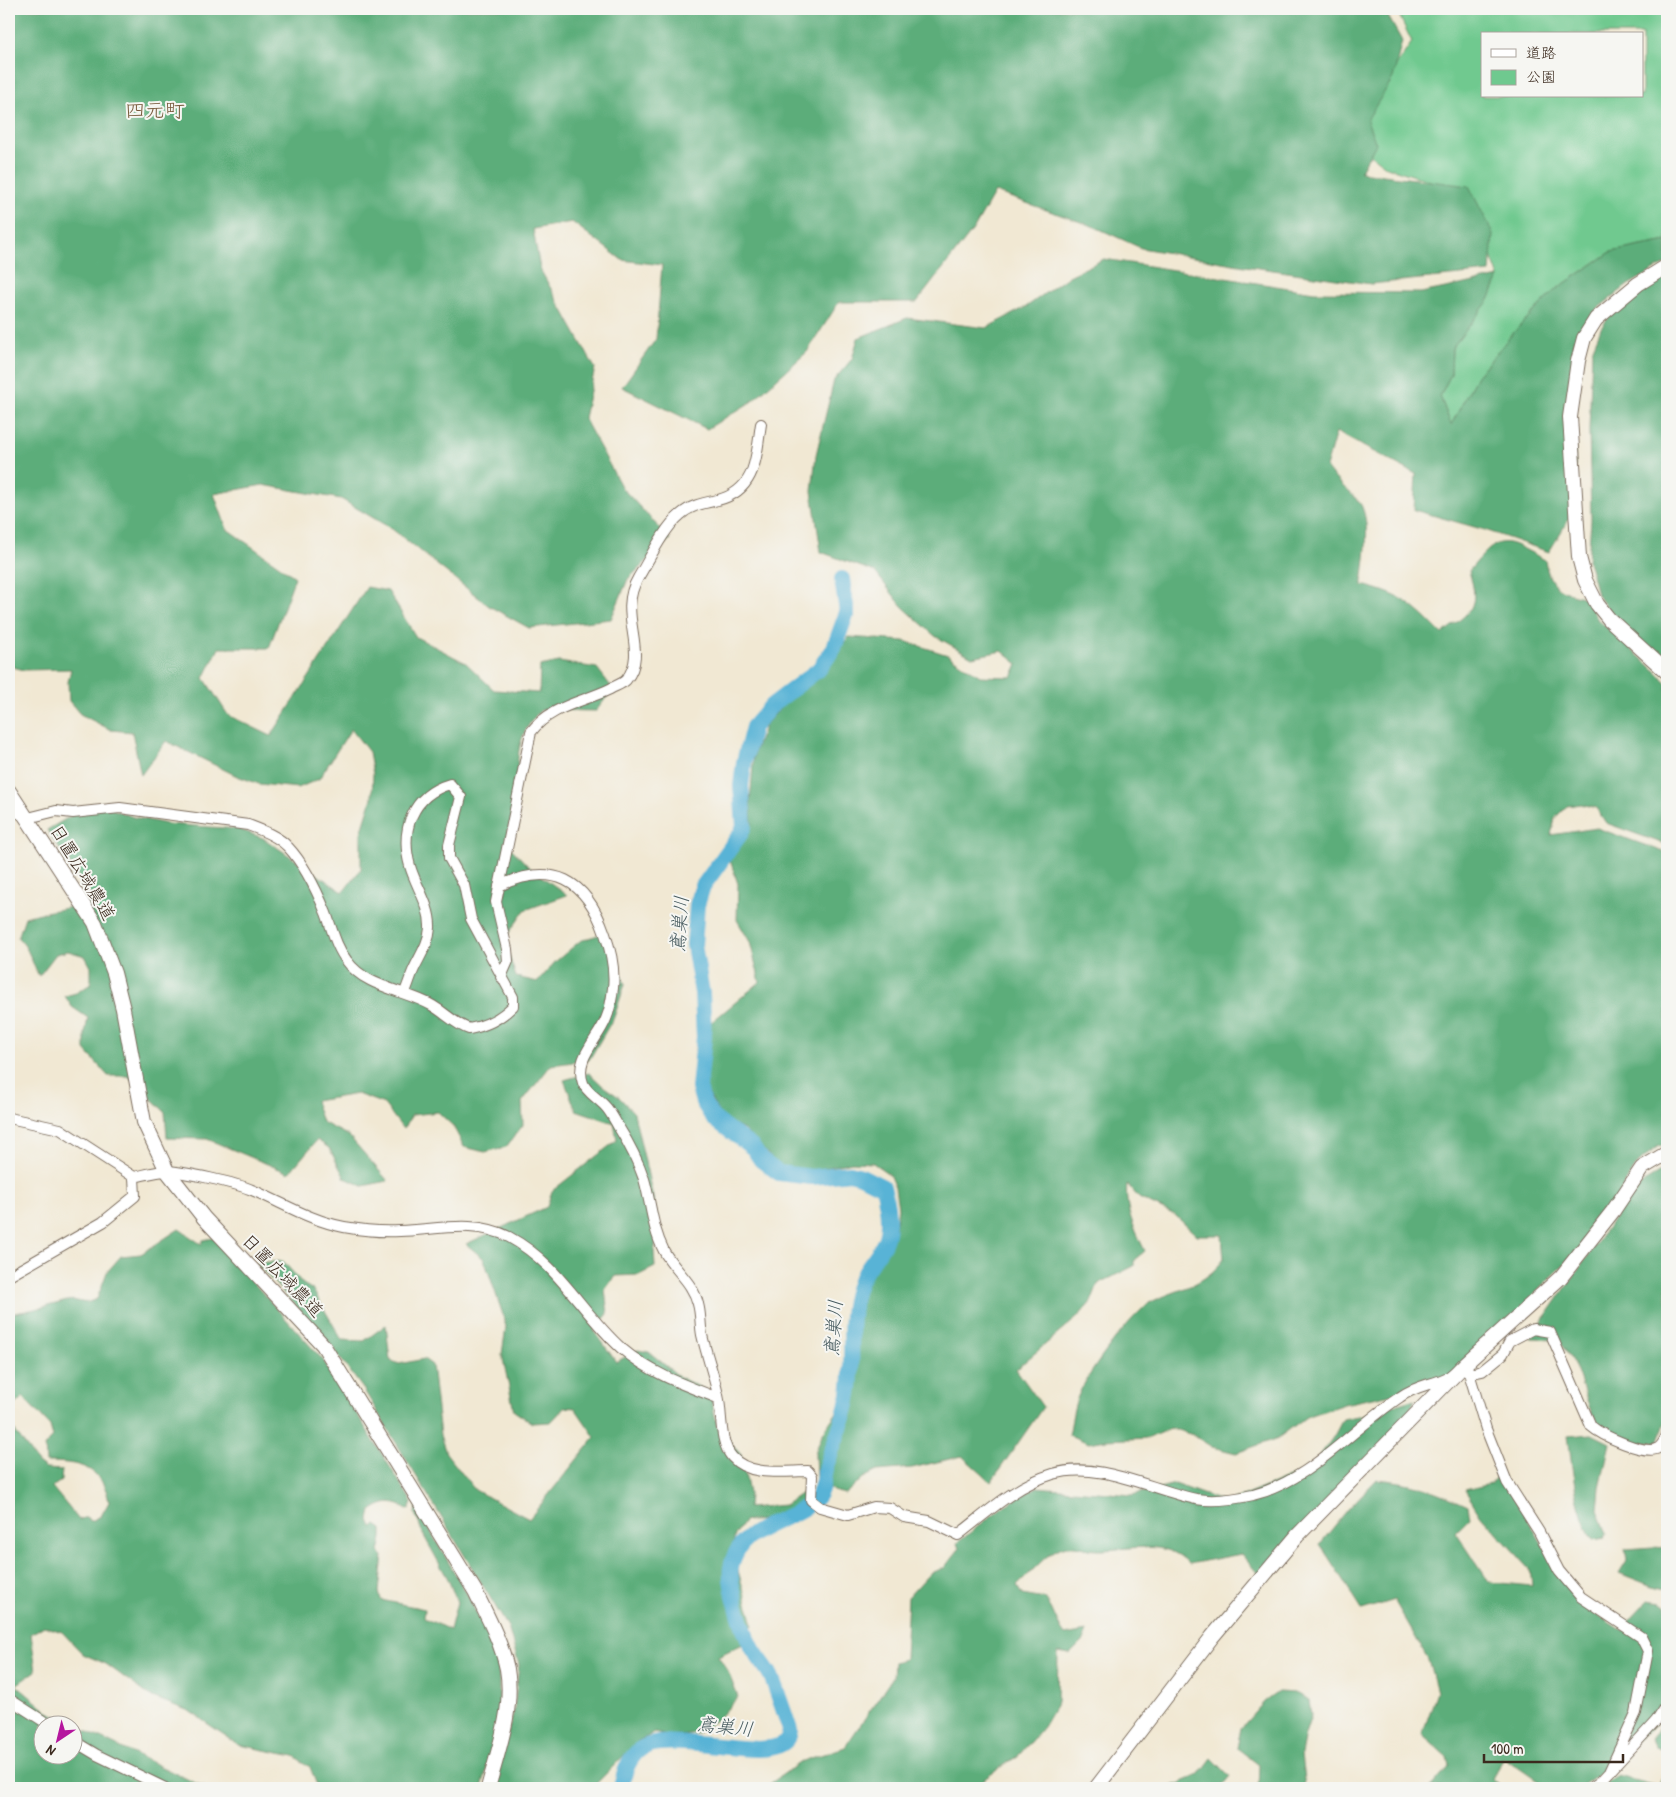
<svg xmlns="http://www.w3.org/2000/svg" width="1676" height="1797" viewBox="0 0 1676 1797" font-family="'Patrick Hand','Klee One',sans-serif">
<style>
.green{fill:#6fc98f;stroke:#557a56;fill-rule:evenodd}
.forest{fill:#5bad7a;stroke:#4b6c4c}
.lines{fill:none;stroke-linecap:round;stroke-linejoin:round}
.river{stroke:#59b3d6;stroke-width:16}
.street-casing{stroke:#7b6c5d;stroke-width:12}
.secondary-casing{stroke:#7b6c5d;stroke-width:16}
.street{stroke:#fff;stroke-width:10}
.secondary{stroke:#fff;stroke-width:14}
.labels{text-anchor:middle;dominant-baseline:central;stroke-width:4;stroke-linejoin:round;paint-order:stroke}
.street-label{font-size:18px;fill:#3b2a1e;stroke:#f6f6f2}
.water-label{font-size:19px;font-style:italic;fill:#465a5e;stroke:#f6f6f2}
.quarter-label{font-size:20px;fill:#795b3d;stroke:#f6f6f2}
</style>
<rect width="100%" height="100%" fill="#f6f6f2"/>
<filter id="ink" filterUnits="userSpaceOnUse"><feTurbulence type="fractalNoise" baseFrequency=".02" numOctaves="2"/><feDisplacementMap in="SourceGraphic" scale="10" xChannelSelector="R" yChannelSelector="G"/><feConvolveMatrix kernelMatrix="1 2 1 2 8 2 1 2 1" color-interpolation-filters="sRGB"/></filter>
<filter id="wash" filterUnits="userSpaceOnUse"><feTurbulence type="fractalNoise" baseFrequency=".0096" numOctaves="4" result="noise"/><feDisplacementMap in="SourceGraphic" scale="20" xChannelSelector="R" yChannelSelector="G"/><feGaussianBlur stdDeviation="1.12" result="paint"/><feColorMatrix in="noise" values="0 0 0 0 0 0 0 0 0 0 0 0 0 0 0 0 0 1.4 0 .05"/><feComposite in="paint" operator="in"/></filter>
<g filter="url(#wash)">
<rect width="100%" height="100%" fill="#f1e8d3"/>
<!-- green -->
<path class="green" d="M1396,9h271v232l-56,11 -56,38 -41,42 -37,44 -26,49 -11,-29 11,-22 1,-26 37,-48 10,-23 -32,-84 -80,-26 -32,-24 8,-29 49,-72zM1482,34h160v62h-160z"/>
<!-- forest -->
<path class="forest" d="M9,9h1375l18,32 -9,37 -26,42 9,24 -16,28 109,14 24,48 -3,38 -119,12 -126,-18 -104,-18 -46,-21 -100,-35 -20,35 -58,75h-78l-32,50 -56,50 -44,27 -85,-42 34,-48 6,-74 -40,-5 -50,-38 -39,7 7,40 55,99 -11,50 38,70 48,51 -42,40 -17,40 -82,9 -40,-22 -97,-77 -51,-30 -78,-14 -49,9 13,35 68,48 -26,71h-50l-15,30 24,37 43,21 96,-149 21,4 28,46 50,26 28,27 45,3 1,-27 19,-4 38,6 16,21 -17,22 -55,-1c-29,30 -21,49 -26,87 -2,15 -6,31 -9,46l23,24 38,28 -42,15 -21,30 12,37 22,5 17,-20 25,-21 24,-8 21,51 -11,33 -25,43 -38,5 -29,37 1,23 -17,22 -21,5 -21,-5 -11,-21 -15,-14 -26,3 -9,14 -19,-25 -27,-10 -42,7 7,21 27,14 39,45 -25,5 -18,-8 -16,-30 -12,-8 -28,33 -82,-34 -40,-1 -2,-26 -37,-36h-20l-23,-26v-17l3,-15 -16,-11 -7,-11 11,-3 15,-9v-17l-6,-11 -17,-5 -12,3 -17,22c-7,-12 -10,-29 -21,-38l7,-21c23,-7 47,-8 69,-17l-47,-70 29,-17 26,-8 31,12 34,7 71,5 25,9 80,54 18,-23v-36l11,-35 1,-24 -4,-22 -18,-23 -32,50 -21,9 -39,-4 -22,-8 -71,-35 -25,34 -9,-43 -21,-2 -31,-16 -11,-13 -1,-19 3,-13 -47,1 -15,-4z
M1667,241v22l-39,22 -31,24 -19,24 -5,28 3,146 -27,45 -64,-22 -71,-20 2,-36 -80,-42 -10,35c8,14 33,31 36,40 9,21 2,56 0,78 41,10 51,20 80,49 28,-23 39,-24 27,-63 32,-39 34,-33 76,-11 5,29 15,31 41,38l12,22 62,55 7,10v160l-61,-22 -10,-15 -15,-4 -14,2 -12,12 -4,17 46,-7 70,25v290l-10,4 -22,19 -35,62 -152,154 -104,22 -38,13 -28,21 -42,15 -24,-6 -19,-12 -22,-7 -22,10 -43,2 -17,3 -20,-8c3,-13 4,-29 10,-41 9,-21 54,-83 74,-93 28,-13 51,-15 71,-42l-2,-24h-26l-21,-20 -36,-17 -12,-14c-3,24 8,46 18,67l-11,9v6l-36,18 -7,18 -13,15 -62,52 27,38 -52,75 -29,-26 -50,12 -35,3 -14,7 -18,16 -12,-3 -17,-14 -1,-23 6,-17 9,-15 25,-35 1,-38 -7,-46 10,-27 16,-26 13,-10 7,-11 3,-21 -3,-20 -6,-14 -16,-11 -21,-1 -46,10 -27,-6 -35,-36 -22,-11 -15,-28 -12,-42 8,-20 57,-47 -10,-40 -13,-22 1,-36 -8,-24 22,-36 -2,-21 4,-50 11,-28 19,-21 27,-20 38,-47 55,4 44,14 32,21 32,1 6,-13 -16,-13 -30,6 -37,-21 -33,-30 -27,-34 -54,-20 -9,-61 4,-36 18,-75 18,-21 6,-21 49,-20 79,10 40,-21 43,-31 35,-17 210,33 107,1 78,-16 -10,23 -37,48 -1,26 -11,22 11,29 26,-49 37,-44 41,-42 56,-38z
M1667,271v394l-51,-44 -19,-27 -9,-34 3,-40 -2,-90 3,-80 9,-22 10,-14 12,-12z
M589,1073l14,13 16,11 15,16 26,115 -6,23 1,16 -16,8 -24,1 -10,14 3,24 -14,16 22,32 22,-12 11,2 32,26 29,14 7,34 24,29 8,38 -1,15 37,-3 17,-12 3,7c-17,9 -41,25 -60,20l-10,15 -3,14 21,75 -10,20 -25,12 9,13 11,28 -18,20 -22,16 -30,3 -13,-3 -17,8 -46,47h-99l21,-78 5,-45 -11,-38 -144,-237 -41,-55 -67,-72 27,-2 20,23 10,6 29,50 22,1 22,-16 4,35 9,4 25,-5 8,6 8,70 6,18 29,37 54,29 66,-82 -20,-29 -10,-1 -14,15 -19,1 -18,-12 -12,-57 4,-27 -4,-15 -18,-53 -18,-15 81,-37 5,-16 65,-51 -3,-17 -38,-13 -12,-30z
M1667,1168v251l-9,23c-67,6 -64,-28 -84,-78 -4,-9 -12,-17 -17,-25l-26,-1 99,-143 17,-15z
M179,1229l22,15 2,-4 10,-2 110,122 89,142 -3,8c-15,-9 -24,-9 -38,1l-2,9 3,7 4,-2 6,4v9l-3,14 4,4 -4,36 2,8 44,9 -1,9 26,12 7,-28 -9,-23 -24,-43 -9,-22 1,-7 50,85 30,62 3,23v44l-17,67h-164l-8,-21 -16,-11 -55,-11 -50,-34 -39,-15 -44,-32 -23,-10 -21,-22 -18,-6 -13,8 5,37 -20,14 31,26 24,13h-29v30h30l1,-29 133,63h-197v-365l29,40 8,6 16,1 -1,11 -9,6 27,33 7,-3 5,4 10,-5 8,-14c-6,-36 -31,-40 -63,-40l-1,-17 8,-8 -3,-11 -27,-29 -14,13v-96c20,-3 39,-8 58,-13 13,-3 14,6 30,-2l10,-27 14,-16 20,-2z
M1415,1399l-11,24 -144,153 -19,-22 -52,10c-22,-26 -61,-14 -91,-14 -14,0 -24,-8 -38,-2 -13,5 -32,28 -43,38l5,9 23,4c9,11 11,24 20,36l22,-4 -4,10 -13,13 -12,-2 -1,51 -14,24 -24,28 -48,33h-207l38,-27 43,-14 48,-70 1,-15 11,-3 3,-62 22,-24 14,-5 15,-19 -2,-6 47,-37 33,-19 95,8 43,-11 52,19 84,-35 23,-32 9,-17 20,-4z
M1592,1434l18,9 -10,44 -2,23 9,24 -2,4 -12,2c-18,-30 -20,-69 -25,-104z
M1500,1473l73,122 22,18 30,19 3,-11 20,-21 14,2 5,4v107l-3,6 -21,16 -24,24 -40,29h-45l5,-6 -36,-25 -10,22 11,9h-74l19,-22 -2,-9 -25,-22 15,-43 -9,-33 -34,-59 -32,10 -42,-66 29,-36 28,-29c36,3 60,12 91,27l2,12 -14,14 33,50 43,4 -2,-17 -49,-53 -16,-26 25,-6z
M1653,1547l14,1v41l-15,-3 -33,-13 8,-13 -2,-11z
M1278,1692l17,1 14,7 2,16 -6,18 -4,20 4,34h-47l1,-23 -22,-17 4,-20 23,-26z
M1667,1719v33l-12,-5 -4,-9z
M1212,1758l18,18 -10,12h-52l31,-13z
M1667,1763v25h-69l20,-12 42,11z"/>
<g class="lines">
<!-- river -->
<path class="river" d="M621,1788c3,-14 6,-27 17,-37 30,-27 150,23 152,-21 -6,-18 -12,-37 -19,-54 -5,-10 -14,-19 -19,-29 -8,-15 -24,-63 -21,-79 7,-45 63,-45 85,-70 7,-7 7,-22 10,-32 9,-26 21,-52 24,-79 4,-32 -3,-67 7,-98 5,-18 19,-30 27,-46 7,-15 3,-40 -1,-56l-22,-11 -11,-3 -38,4 -33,-4 -18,-13 -8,-12 -40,-30 -10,-16 -4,-14 5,-51 -2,-44 -8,-48 3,-40 6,-19 38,-53 3,-7 -3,-40 3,-24 9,-35 19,-22 47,-36 15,-21 13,-36 -5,-33"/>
</g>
</g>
<g filter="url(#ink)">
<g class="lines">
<defs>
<path id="street" d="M9,808l19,10 28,-7 17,2 47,-5 128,17c13,5 30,11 40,22 16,17 29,44 38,66 6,16 10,34 21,48 19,27 59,29 86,45 12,7 22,18 36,23 17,-3 32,-11 44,-23v-9l-42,-78 -7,-34 -15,-27v-13l12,-48 -11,-13c-38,11 -50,46 -40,82 6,21 21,40 20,62 -1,16 -11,29 -17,43 -3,7 -5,14 -8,21
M499,886c54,-25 87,-7 106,48 6,17 10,36 8,54 -1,9 -3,22 -7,31 -8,21 -32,39 -23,64 3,9 16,16 22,23 5,5 9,13 13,20 10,16 20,35 26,53 7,24 8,49 20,72 10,19 29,31 34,53 3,10 2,21 4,31 5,22 13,43 17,65 3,18 1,43 13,57 17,20 53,14 76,14l4,5 -1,24 9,7 28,8 26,-8 16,1 14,9 25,4 29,14c30,-23 58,-50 95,-61 46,-14 98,16 143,25 18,3 39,0 57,-4 57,-14 99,-66 147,-98 17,-12 32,-12 48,-20 6,-4 12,-10 18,-14l20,66 21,53 32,50 20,39 22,26 60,40 7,14 -12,62 -27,59
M501,977l7,-16 -1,-12 -11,-47 35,-170c19,-26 52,-30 79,-43 5,-3 12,-5 16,-9 24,-29 -10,-65 12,-102 11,-18 26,-50 42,-63 11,-10 24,-12 38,-15 39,-10 38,-44 43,-76
M9,1118l51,11 74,48c10,-2 23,-6 33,-6 18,1 69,12 85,19 31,13 59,31 92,37 17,3 39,5 56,4 35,-1 76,-12 109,6 50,27 72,75 112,111 29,25 63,37 97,50
M9,1276l94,-54 32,-26 -1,-19
M1469,1374l13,-3 21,-17 7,-13 23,-12 17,3 41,94c10,9 55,30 67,22 4,-2 7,-9 9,-13
M9,1699l39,25
M72,1740l25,15 68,33
M1591,1788l9,-6 56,-61 11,-17"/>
<path id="secondary" d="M1667,266l-29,18 -42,35 -12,19 -6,23 -8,56 9,140 6,23 12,24 12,15 58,53
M9,791l86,132 19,50 9,36 21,113 23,49 37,47 119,127 152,246c12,25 26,50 32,78 7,39 -9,82 -19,119
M1096,1788l116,-151 85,-101 169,-173 95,-86 52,-66 29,-43 25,-15"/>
</defs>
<!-- street casing -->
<use href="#street" class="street-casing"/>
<!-- secondary casing -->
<use href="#secondary" class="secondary-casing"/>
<!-- street -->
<use href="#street" class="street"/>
<!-- secondary -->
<use href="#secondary" class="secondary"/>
</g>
</g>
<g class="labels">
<!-- street labels -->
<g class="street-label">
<text transform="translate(83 872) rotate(59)">日置広域農道</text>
<text transform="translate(283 1275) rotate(46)">日置広域農道</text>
</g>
<!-- water labels -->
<g class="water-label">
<text transform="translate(679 924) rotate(-86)">鳶巣川</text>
<text transform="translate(833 1328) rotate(-86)">鳶巣川</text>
<text transform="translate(725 1726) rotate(6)">鳶巣川</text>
</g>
<!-- quarter labels -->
<g class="quarter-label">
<text x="155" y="109">四元町</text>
</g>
</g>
<!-- margin -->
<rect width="1676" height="1797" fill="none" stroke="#f6f6f2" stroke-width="30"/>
<!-- legend -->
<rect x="1481" y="32" width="162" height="65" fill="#f6f6f2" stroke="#aba49d"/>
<rect x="1491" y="49" width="25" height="8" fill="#ffffff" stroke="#aba49d"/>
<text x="1526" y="58" font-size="15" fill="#3b2a1e">道路</text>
<rect x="1491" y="70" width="25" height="15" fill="#6fc98f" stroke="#aba49d"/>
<text x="1526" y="82" font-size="15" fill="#3b2a1e">公園</text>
<!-- north arrow -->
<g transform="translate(58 1740) rotate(215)"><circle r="24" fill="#f6f6f2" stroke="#aba49d"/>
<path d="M0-4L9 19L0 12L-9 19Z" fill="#b5179e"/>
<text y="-8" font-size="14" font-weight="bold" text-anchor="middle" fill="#3b2a1e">N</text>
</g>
<!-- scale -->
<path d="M1484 1754v8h139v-8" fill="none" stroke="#3b2a1e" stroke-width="2.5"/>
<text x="1491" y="1754" font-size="15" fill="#3b2a1e" stroke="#f6f6f2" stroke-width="4" paint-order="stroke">100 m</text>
</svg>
